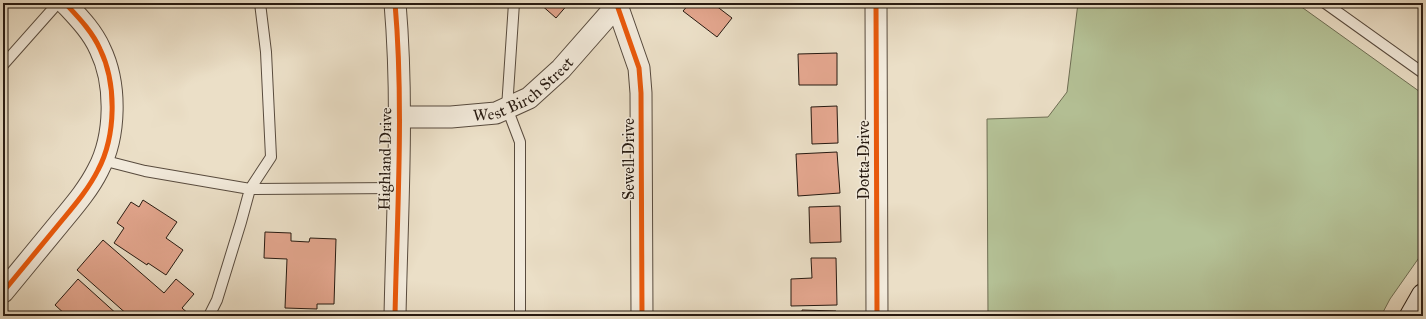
<svg xmlns="http://www.w3.org/2000/svg" width="1426" height="319" viewBox="0 0 1426 319" font-family="'IM FELL Great Primer',serif">
<style>
.green{fill:#b5c297;stroke:#6e6e54}
.building{fill:#e3a68e;stroke:#271a11}
.lines{fill:none;stroke-linecap:round;stroke-linejoin:round}
.lane-casing{stroke:#584b3e;stroke-width:12}
.street-casing{stroke:#584b3e;stroke-width:23}
.secondary-casing{stroke:#271a11;stroke-width:24}
.lane{stroke:#f2eadb;stroke-width:10}
.street{stroke:#f2eadb;stroke-width:21}
.secondary{stroke:#f2eadb;stroke-width:22}
.cycleway-casing{stroke:#f2eadb;stroke-width:8}
.cycleway{stroke:#e8590c;stroke-width:5}
.labels{text-anchor:middle;dominant-baseline:central;stroke-width:3;stroke-linejoin:round;paint-order:stroke}
.street-label{font-size:16px;fill:#271a11;stroke:#f2eadb}
</style>
<rect width="100%" height="100%" fill="#ebdfc7"/>
<filter id="stains"><feTurbulence type="fractalNoise" baseFrequency=".005" numOctaves="4"/><feColorMatrix values="0 0 0 0 .2 0 0 0 0 .09 0 0 0 0 .02 0 0 0 .5 -.17"/></filter>
<radialGradient id="worn" r=".72"><stop offset=".6" stop-color="#630" stop-opacity="0"/><stop offset="1" stop-color="#630" stop-opacity=".3"/></radialGradient>
<!-- green -->
<path class="green" d="M1078,3h218l127,91v158l-33,47 -9,17h-393l-1,-197 61,-2 19,-25z"/>
<!-- building -->
<path class="building" d="M539,3h30l-13,15z
M690,3h27l-2,2 17,13 -15,19 -34,-26z
M837,53v32h-38l-1,-31z
M837,106l1,37 -26,1 -1,-37z
M837,152l3,41 -42,3 -2,-42z
M143,200l34,22 -11,16 17,12 -17,25 -18,-12 -1,2 -33,-22 10,-15 -7,-5 14,-21 8,5z
M840,206l1,36 -31,1 -1,-36z
M265,232l26,1v8l18,1 1,-4 26,1 -2,65h-17v5l-32,-1 2,-49 -23,-1z
M103,240l61,53 12,-14 18,15 -12,14 8,7 -1,1h-60l-52,-46z
M811,258h25l1,47 -46,1v-27l21,-1z
M78,279l41,37h-52l-12,-11z
M802,310l34,1v5h-34z"/>
<g class="lines">
<defs>
<path id="lane" d="M514,3l-7,105 13,34v174
M1325,3l98,70
M3,65l55,-62
M102,160l43,11 105,18 147,-1
M209,316l8,-16 24,-78 9,-33 21,-32 -5,-105 -6,-49"/>
<g id="street">
<path d="M876,3l1,313"/>
<path d="M617,5l22,63 2,25 1,223"/>
<path id="s1" d="M399,117h52l45,-4 33,-15 32,-29 58,-66"/>
<path d="M3,292c19,-23 37,-45 56,-68 14,-17 29,-34 39,-54 18,-34 19,-86 2,-121 -8,-18 -22,-32 -35,-46"/>
<path d="M395,316c2,-104 9,-209 0,-313"/>
</g>
<path id="secondary" d="M1411,316l12,-21"/>
</defs>
<!-- lane casing -->
<use href="#lane" class="lane-casing"/>
<!-- street casing -->
<use href="#street" class="street-casing"/>
<!-- secondary casing -->
<use href="#secondary" class="secondary-casing"/>
<!-- lane -->
<use href="#lane" class="lane"/>
<!-- street -->
<use href="#street" class="street"/>
<!-- secondary -->
<use href="#secondary" class="secondary"/>
<defs>
<path id="cycleway" d="M876,3l1,313
M617,5l22,63 2,25 1,223
M3,292c19,-23 37,-45 56,-68 14,-17 29,-34 39,-54 18,-34 19,-86 2,-121 -8,-18 -22,-32 -35,-46
M395,316c2,-104 9,-209 0,-313"/>
</defs>
<!-- cycleway casing -->
<use href="#cycleway" class="cycleway-casing"/>
<!-- cycleway -->
<use href="#cycleway" class="cycleway"/>
</g>
<g class="labels">
<!-- street labels -->
<g class="street-label">
<text stroke="none"><textPath href="#s1" startOffset="132">West Birch Street</textPath></text>
<text transform="translate(385 159) rotate(-89)">Highland Drive</text>
<text transform="translate(628 159) rotate(-90)">Sewell Drive</text>
<text transform="translate(863 160) rotate(-90)">Dotta Drive</text>
</g>
</g>
<!-- margin -->
<rect width="1426" height="319" fill="none" stroke="#ebdfc7" stroke-width="16"/>
<rect x="4" y="4" width="1418" height="311" fill="none" stroke="#271a11" stroke-width="2"/>
<rect x="8" y="8" width="1410" height="303" fill="none" stroke="#271a11"/>
<rect width="100%" height="100%" filter="url(#stains)"/>
<rect width="100%" height="100%" fill="url(#worn)"/>
</svg>
